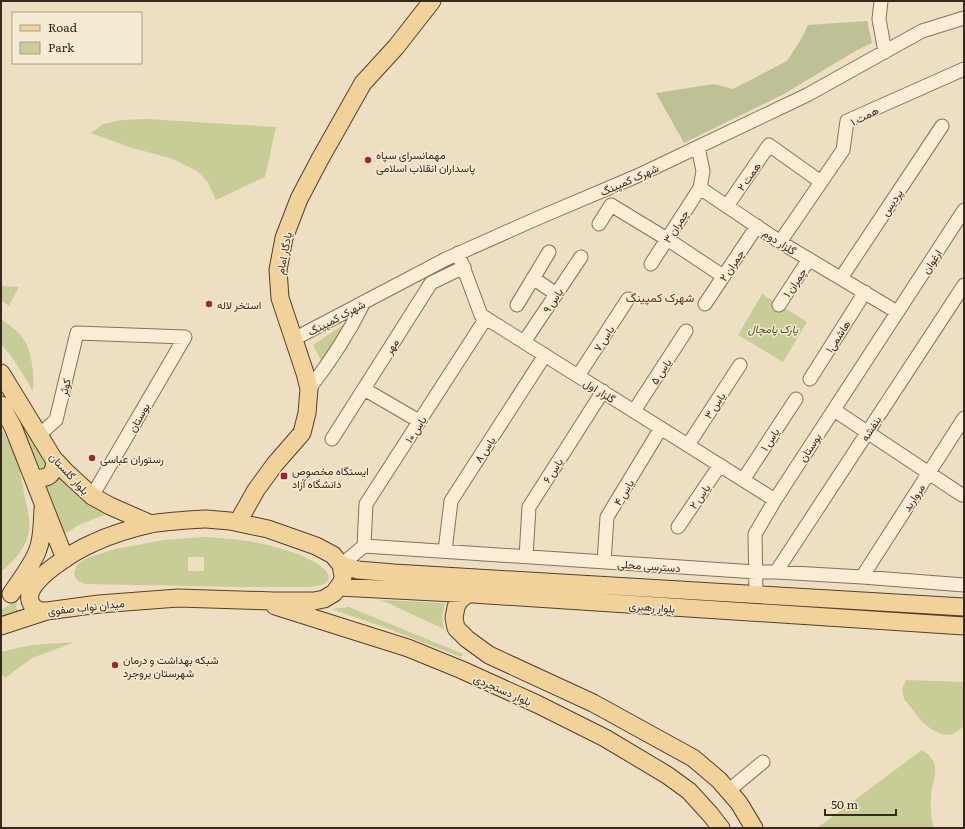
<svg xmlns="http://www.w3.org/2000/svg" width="965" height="829" viewBox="0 0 965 829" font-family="Literata,Vazirmatn,serif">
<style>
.green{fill:#c8cc96;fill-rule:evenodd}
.cemetery{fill:#bec196}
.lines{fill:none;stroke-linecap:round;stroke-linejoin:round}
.minor-casing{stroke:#887059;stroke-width:15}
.major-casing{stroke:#563f2e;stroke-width:19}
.minor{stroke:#f9edd6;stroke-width:13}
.major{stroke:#f1d29a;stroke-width:17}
.poi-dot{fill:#97292f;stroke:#f5ead2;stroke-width:1.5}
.labels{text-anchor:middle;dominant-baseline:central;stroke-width:3;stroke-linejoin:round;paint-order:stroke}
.street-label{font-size:11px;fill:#38291e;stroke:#f5ead2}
.poi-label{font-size:11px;fill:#38291e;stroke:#f5ead2;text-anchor:start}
.park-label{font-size:11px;font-style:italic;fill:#4b5424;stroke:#f5ead2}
.neighbourhood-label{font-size:12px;fill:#65291d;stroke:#f5ead2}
</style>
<rect width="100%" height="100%" fill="#eedfc3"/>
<!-- green -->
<path class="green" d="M147,119l129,8 -11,50 -49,23 -9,-19 -10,-10 -24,-12 -44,-12 -38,-14 12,-9 19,-4z
M1,286l18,1 -10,19 -8,-6z
M762,294l45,28 -24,40 -45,-27z
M1,319c8,6 18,12 23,21 9,14 10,36 9,52 -10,-19 -18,-32 -32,-48z
M349,321l-27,41 -9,-17z
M1,383l48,81 -4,5 -8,1 -11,-30 -25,-45z
M1,427c6,12 13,24 17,37 3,11 5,23 7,34 2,9 6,24 4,33 -3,17 -15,31 -28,40z
M57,476c16,16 28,28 49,38l-27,11 -19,12 -9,-36 -5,-18h7z
M205,537c15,1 29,2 43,4 18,3 79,17 81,37l-3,5 -4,2 -13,2h-64l-160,-3 -7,-3 -3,-4 -1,-4 2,-6 3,-4 8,-5 28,-9 49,-9zM188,557h16v14h-16z
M17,600l-1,8 6,5 -21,8v-11z
M381,600l64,3 -3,14 2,12z
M349,607l114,47 -2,3 -83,-32 -47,-16z
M75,642l-43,16 -27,20 -4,-5v-21l30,-7z
M906,680l58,2v44l-7,6 -7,3 -9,-1 -10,-5 -9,-7 -9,-12 -9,-11 -2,-10z
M922,750c22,14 10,27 9,47 -1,10 0,21 3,31h-117z"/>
<!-- cemetery -->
<path class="cemetery" d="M867,21l5,22 -15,7 -73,44 -100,49 -28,-50 58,-9 19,5 54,-28 13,-20 8,-16z"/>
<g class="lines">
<defs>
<path id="minor" d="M881,1l-2,18 6,33
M698,147l5,24 -3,17 80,54 117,70
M727,206l42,-61 52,37
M599,224l12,-19 56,34 56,37
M780,242l63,-92 4,-29 117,-52
M458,253l23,62 294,185
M651,264l49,-76
M533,278l23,16
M841,278l101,-152
M705,304l52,-78
M517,305l32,-53
M779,305l30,-46
M294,339l152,-80 92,-41 99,-42 170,-81 115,-64 42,-13
M524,342l57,-85
M578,376l50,-77
M810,379l55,-87
M309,389c21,-27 40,-56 55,-87
M364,389l55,32
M834,410l128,85
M634,411l52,-80
M39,435l17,-15 21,-87 108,4 -93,159
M332,439l99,-156 33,-16
M688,445l52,-80
M743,480l53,-81
M678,527l42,-62
M364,546l2,-42 120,-186
M445,551l6,-50 94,-146
M526,557l3,-50 74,-116
M604,562l3,-45 54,-89
M341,565l23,-19 392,26h20l86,5 102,8
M776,572l188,-287
M862,577l102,-159
M756,594l-1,-60 20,-34 189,-290
M728,791l35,-29"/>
<path id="major" d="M1,373l52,85 12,13 27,25 18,10 41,18
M1,405l12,22 52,132
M34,478c15,1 20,-3 21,-18
M206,519l24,2 38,8 48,17 17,9 8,10 2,11 -1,6 -8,11 -10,6 -10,2h-40l-96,-3 -79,6 -52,7h-6l-7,-3c-1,-2 -4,-5 -4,-8 -5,-20 47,-50 63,-57 17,-8 40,-15 58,-19 18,-3 37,-4 55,-5z
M238,522l18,-32 19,-26 27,-31 5,-20 2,-24 -4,-16 -25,-75 -2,-28 6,-32 15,-39 21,-40 43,-76 33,-36 36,-46
M341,565l17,5 36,3 570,34
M339,587l134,7 491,32
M11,594c9,-14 20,-27 26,-42 6,-14 5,-29 6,-43
M467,594l-8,7 -3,6 -2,11 2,10 11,11 22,16 104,48 100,55 26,22 20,23 15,25
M275,606l133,42 54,22 75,34 68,34 62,37 22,16 21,23 11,14
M1,626l46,-15"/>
</defs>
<!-- minor casing -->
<use href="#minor" class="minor-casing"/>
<!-- major casing -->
<use href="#major" class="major-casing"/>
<!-- minor -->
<use href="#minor" class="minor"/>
<!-- major -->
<use href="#major" class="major"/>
</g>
<!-- markers -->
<g class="poi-dot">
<circle cx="368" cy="160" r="4"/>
<circle cx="209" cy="304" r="4"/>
<circle cx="92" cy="458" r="4"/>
<rect x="280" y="472" width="8" height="8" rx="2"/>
<circle cx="115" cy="665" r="4"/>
</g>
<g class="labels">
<!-- street labels -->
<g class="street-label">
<text transform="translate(864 115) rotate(-27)">همت ۱</text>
<text transform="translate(748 176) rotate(-55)">همت ۲</text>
<text transform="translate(629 179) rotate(-24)">شهرک کمپینگ</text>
<text transform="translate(891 202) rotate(-56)">پردیس</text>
<text transform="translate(675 226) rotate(-57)">چمران ۳</text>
<text transform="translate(780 241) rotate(33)">گلزار دوم</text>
<text transform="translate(283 253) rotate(-79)">یادگار امام</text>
<text transform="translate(931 261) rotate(-57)">ارغوان</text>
<text transform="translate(731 265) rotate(-56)">چمران ۲</text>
<text transform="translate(794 282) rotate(-56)">چمران ۱</text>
<text transform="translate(552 300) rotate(-56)">یاس ۹</text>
<text transform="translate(336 317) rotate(-28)">شهرک کمپینگ</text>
<text transform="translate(837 336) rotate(-57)">هاشمی۱</text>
<text transform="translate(603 338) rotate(-57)">یاس ۷</text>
<text transform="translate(391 346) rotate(-57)">مهر</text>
<text transform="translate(660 371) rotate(-57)">یاس ۵</text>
<text transform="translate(64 387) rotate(-77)">کوثر</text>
<text transform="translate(600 390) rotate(32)">گلزار اول</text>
<text transform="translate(714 405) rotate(-57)">یاس ۳</text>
<text transform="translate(138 417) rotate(-60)">بوستان</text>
<text transform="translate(870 428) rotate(-57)">بنفشه</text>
<text transform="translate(415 429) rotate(-57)">یاس ۱۰</text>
<text transform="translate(769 439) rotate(-57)">یاس ۱</text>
<text transform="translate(809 447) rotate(-57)">بوستان</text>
<text transform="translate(484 449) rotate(-57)">یاس ۸</text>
<text transform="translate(552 470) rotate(-57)">یاس ۶</text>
<text transform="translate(70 473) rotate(47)">بلوار گلستان</text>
<text transform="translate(623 492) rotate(-59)">یاس ۴</text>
<text transform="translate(699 496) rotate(-55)">یاس ۲</text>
<text transform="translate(913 497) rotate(-57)">مروارید</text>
<text transform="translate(649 565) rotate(4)">دسترسی محلی</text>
<text transform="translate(86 606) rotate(-6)">میدان نواب صفوی</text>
<text transform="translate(652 606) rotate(4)">بلوار رهبری</text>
<text transform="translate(503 689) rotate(24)">بلوار دستجردی</text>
</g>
<!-- poi labels -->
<g class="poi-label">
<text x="376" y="154">مهمانسرای سپاه<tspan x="376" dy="13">پاسداران انقلاب اسلامی</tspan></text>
<text x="217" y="304">استخر لاله</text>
<text x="100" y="458">رستوران عباسی</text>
<text x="292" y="470">ایستگاه مخصوص<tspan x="292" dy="13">دانشگاه آزاد</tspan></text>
<text x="123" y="659">شبکه بهداشت و درمان<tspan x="123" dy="13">شهرستان بروجرد</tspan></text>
</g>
<!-- park labels -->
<g class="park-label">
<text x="773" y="328">پارک پامچال</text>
</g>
<!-- neighbourhood labels -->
<g class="neighbourhood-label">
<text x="660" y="297">شهرک کمپینگ</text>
</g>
</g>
<!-- border -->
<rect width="965" height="829" fill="none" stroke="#38291e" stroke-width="4"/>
<!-- legend -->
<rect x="12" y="12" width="130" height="52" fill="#f5ead2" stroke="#a99d8a"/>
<rect x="20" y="25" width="20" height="6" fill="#f1d29a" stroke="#a99d8a"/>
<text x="48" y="32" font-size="12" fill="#38291e">Road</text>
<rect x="20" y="42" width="20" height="12" fill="#c8cc96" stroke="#a99d8a"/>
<text x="48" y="52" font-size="12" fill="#38291e">Park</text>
<!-- scale -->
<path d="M825 809v6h71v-6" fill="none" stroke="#38291e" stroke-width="2"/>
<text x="831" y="809" font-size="12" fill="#38291e" stroke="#f5ead2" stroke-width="3" paint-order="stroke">50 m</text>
</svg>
